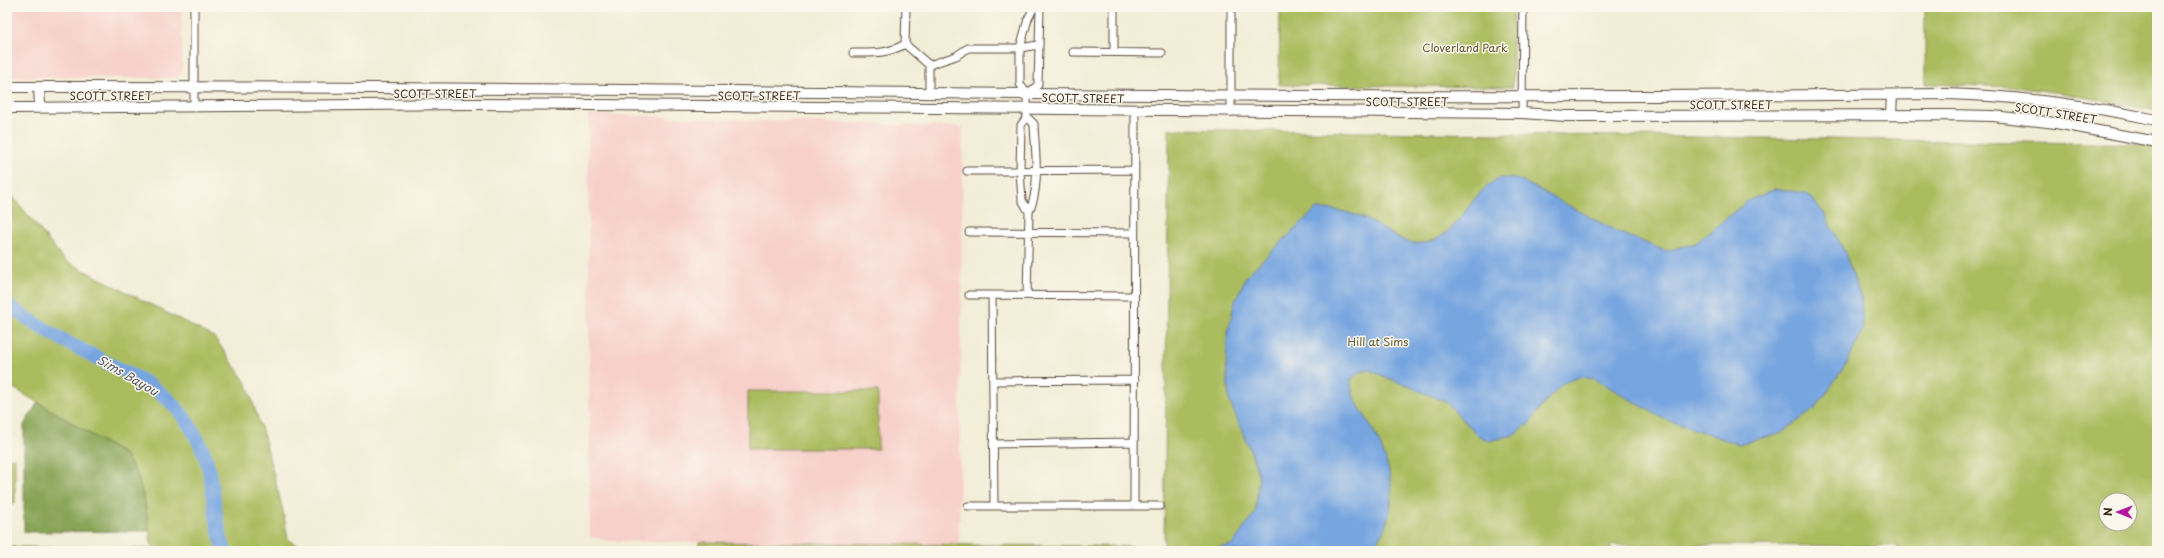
<svg xmlns="http://www.w3.org/2000/svg" width="2164" height="558" viewBox="0 0 2164 558" font-family="'Playpen Sans',sans-serif">
<style>
.built{fill:#f7d0ca}
.green{fill:#abbc5f;stroke:#73733e;fill-rule:evenodd}
.forest{fill:#88a456;stroke:#62673a}
.water{fill:#77a5e0;stroke:#59687f}
.lines{fill:none;stroke-linecap:round;stroke-linejoin:round}
.river{stroke:#77a5e0;stroke-width:14}
.minor-casing{stroke:#56473a;stroke-width:9}
.secondary-casing{stroke:#56473a;stroke-width:12}
.minor{stroke:#fff;stroke-width:7}
.secondary{stroke:#fff;stroke-width:10}
.labels{text-anchor:middle;dominant-baseline:central;stroke-width:3;stroke-linejoin:round;paint-order:stroke}
.park-label{font-size:11px;fill:#5d5632;stroke:#fbf7ec}
.street-label{font-size:11px;fill:#3b2a1e;stroke:#fbf7ec}
.water-label{font-size:12px;font-style:italic;fill:#505562;stroke:#fbf7ec}
</style>
<rect width="100%" height="100%" fill="#fbf7ec"/>
<filter id="ink" filterUnits="userSpaceOnUse"><feTurbulence type="fractalNoise" baseFrequency=".025" numOctaves="2"/><feDisplacementMap in="SourceGraphic" scale="8" xChannelSelector="R" yChannelSelector="G"/><feConvolveMatrix kernelMatrix="1 2 1 2 8 2 1 2 1" color-interpolation-filters="sRGB"/></filter>
<filter id="wash" filterUnits="userSpaceOnUse"><feTurbulence type="fractalNoise" baseFrequency=".012" numOctaves="4" result="noise"/><feDisplacementMap in="SourceGraphic" scale="16" xChannelSelector="R" yChannelSelector="G"/><feGaussianBlur stdDeviation="0.9" result="paint"/><feColorMatrix in="noise" values="0 0 0 0 0 0 0 0 0 0 0 0 0 0 0 0 0 1.4 0 .05"/><feComposite in="paint" operator="in"/></filter>
<g filter="url(#wash)">
<rect width="100%" height="100%" fill="#f2edd6"/>
<!-- built -->
<path class="built" d="M7,7h175v67l-5,4 -170,-1z
M588,114l375,13 -4,419 -349,-5 -20,-4z"/>
<!-- green -->
<path class="green" d="M1280,7h233v80l-234,-2z
M1925,7h232v104l-96,-18 -46,-6 -90,-3z
M1169,129l988,15v407h-259v-5l-287,-1v6h-912v-9l465,5zM2106,500h24v24h-24z
M7,189l57,71 150,77 33,47 17,53 19,74 5,28 17,12h-295v-4l142,2 -7,-47 -8,-27 -12,-20 -118,-71z
M748,391h130v58h-130z
M15,458v45h-8v-44z"/>
<!-- forest -->
<path class="forest" d="M38,402l87,53 12,20 8,27 4,29 -125,1v-107z
M85,548l67,1v2h-69z"/>
<!-- water -->
<path class="water" d="M1498,178h15l13,5 92,49 48,19 30,-8 50,-41 29,-13 31,4 18,20 21,40 16,45 2,32 -16,33 -31,45 -36,26 -42,10 -74,-25 -69,-40 -15,-2 -17,6 -22,24 -11,16 -17,12 -23,6 -13,-6 -31,-33 -77,-32 -9,2 -9,7c-1,16 9,29 17,42 25,43 35,86 4,130h-171l31,-6 23,-32 4,-36 -7,-23 -23,-54 -3,-37 2,-32 6,-27 13,-29 69,-66c17,0 31,2 47,9 28,12 48,39 80,17 17,-12 25,-30 38,-43 5,-5 11,-10 17,-14z"/>
<g class="lines">
<!-- river -->
<path class="river" d="M7,305c24,16 47,31 73,44 58,31 96,38 124,104 11,28 9,69 21,98"/>
</g>
</g>
<g filter="url(#ink)">
<g class="lines">
<defs>
<path id="minor" d="M194,7v100
M906,7l-1,37 24,21v28
M1114,7v45
M1073,52l89,1
M853,53c20,0 35,1 52,-9
M929,65l27,-9 12,-8h52l18,-3
M1027,94l11,-9 2,-78
M1231,112v-105
M1522,113l1,-106
M1027,117l7,7c1,27 7,63 -5,88l-7,-12 -2,-29 1,-46 6,-8v-23l-7,-10v-36l8,-29 6,-12
M967,171l167,-1
M969,232l165,1
M969,295h23
M1027,295l2,-83
M1134,296l-142,-1 2,211h140l1,-396
M993,381l142,-1
M993,444l141,-2
M968,506h26
M1134,506h26"/>
<path id="secondary" d="M7,87c341,-1 683,4 1024,7 305,3 611,3 916,0 72,2 140,11 210,26
M39,87l1,20
M7,108l465,-4 1050,9 44,3 381,-1 46,1 63,7 101,19
M1891,115l1,-20"/>
</defs>
<!-- minor casing -->
<use href="#minor" class="minor-casing"/>
<!-- secondary casing -->
<use href="#secondary" class="secondary-casing"/>
<!-- minor -->
<use href="#minor" class="minor"/>
<!-- secondary -->
<use href="#secondary" class="secondary"/>
</g>
</g>
<g class="labels">
<!-- park labels -->
<g class="park-label">
<text x="1465" y="47">Cloverland Park</text>
<text x="1378" y="341">Hill at Sims</text>
</g>
<!-- street labels -->
<g class="street-label">
<text x="435" y="93">SCOTT STREET</text>
<text x="111" y="95">SCOTT STREET</text>
<text x="759" y="95">SCOTT STREET</text>
<text transform="translate(1083 98) rotate(1)">SCOTT STREET</text>
<text x="1407" y="101">SCOTT STREET</text>
<text x="1731" y="104">SCOTT STREET</text>
<text transform="translate(2056 113) rotate(9)">SCOTT STREET</text>
</g>
<!-- water labels -->
<g class="water-label">
<text transform="translate(128 375) rotate(30)">Sims Bayou</text>
</g>
</g>
<!-- margin -->
<rect width="2164" height="558" fill="none" stroke="#fbf7ec" stroke-width="24"/>
<!-- north arrow -->
<g transform="translate(2118 512) rotate(271)"><circle r="19" fill="#fbf7ec" stroke="#aea59a"/>
<path d="M0-3L7 15L0 10L-7 15Z" fill="#b5179e"/>
<text y="-6" font-size="11" font-weight="bold" text-anchor="middle" fill="#3b2a1e">N</text>
</g>
</svg>
